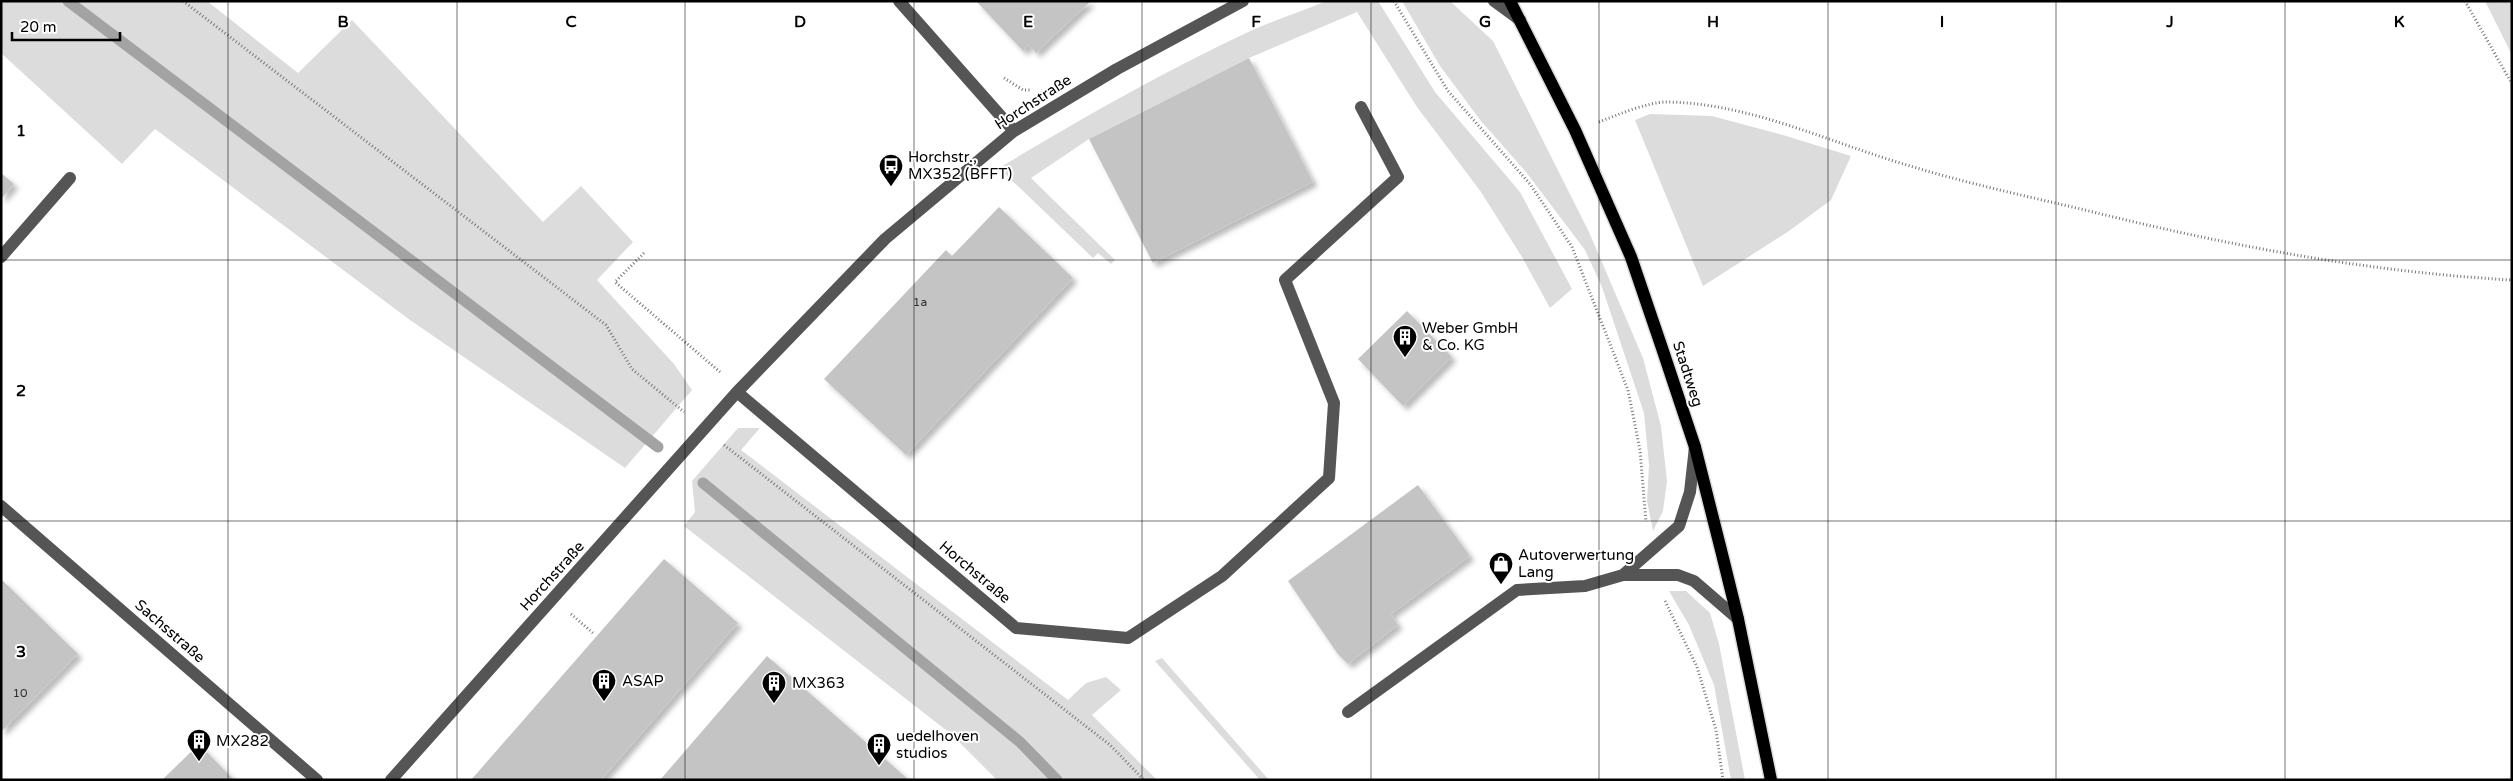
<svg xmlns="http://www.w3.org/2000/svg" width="2513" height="781" viewBox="0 0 2513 781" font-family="'Varela Round',sans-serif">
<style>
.green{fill:#dcdcdc}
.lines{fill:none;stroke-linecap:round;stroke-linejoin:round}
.stream{stroke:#a3a3a3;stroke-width:11}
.building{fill:#c4c4c4;filter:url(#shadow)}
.major-casing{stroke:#dbdbdb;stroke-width:15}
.path{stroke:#777;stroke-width:3;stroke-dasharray:1 2.5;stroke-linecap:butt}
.minor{stroke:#555;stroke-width:12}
.major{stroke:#000;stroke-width:12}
.grid{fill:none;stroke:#000;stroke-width:1;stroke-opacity:0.55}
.labels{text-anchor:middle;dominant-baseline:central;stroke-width:4;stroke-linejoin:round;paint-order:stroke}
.number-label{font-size:12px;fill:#313131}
.street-label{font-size:15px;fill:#000;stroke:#fff}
.poi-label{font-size:15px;fill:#000;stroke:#fff;text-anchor:start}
.grid-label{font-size:16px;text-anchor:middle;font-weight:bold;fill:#000;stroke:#fff;stroke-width:4;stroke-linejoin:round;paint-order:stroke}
</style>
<defs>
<filter id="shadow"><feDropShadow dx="4.5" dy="4.5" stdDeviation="2.5" flood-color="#0004"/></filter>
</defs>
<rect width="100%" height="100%" fill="#fff"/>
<!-- green -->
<path class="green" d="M1,1h206l91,72 54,-53 191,202 38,-36 52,56 -36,38 77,84 18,26 -67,78 -215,-148 -255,-191 -33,35 -121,-111z
M1327,1h51l57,91 85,100 52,97 -22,19 -28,-51 -41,-65 -64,-85 -60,-95 -108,46 -160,81 -58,39 84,82 -4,4 -13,-11 -5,5 -94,-90c80,-48 162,-95 247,-135 26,-12 54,-21 81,-32z
M1402,1h48l43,40 96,191 54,126 18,68 6,55 -4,30 -10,20 -6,-30 2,-36 -5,-52 -42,-126 -17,-37 -59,-78 -45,-51 -41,-55z
M2485,1h27v54z
M1650,114l62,2 71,19 68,21 -20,44 -42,31 -86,55 -68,-166z
M738,428h22l-19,22 327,250 18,-17 20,-6 15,13 -29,25 65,65h-160l-46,-46 -267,-208 11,-14 -3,-31z
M1669,591h17l24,22 9,31 26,136h-14l-17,-95 -25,-60z
M1162,658l107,122h-9l-105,-119z"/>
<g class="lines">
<!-- stream -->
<path class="stream" d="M68,1l590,446
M703,483l317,259 37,38"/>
</g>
<!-- building -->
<path class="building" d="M976,1h115l-55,52 -7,-8 -6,6z
M1249,58l64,124 -160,81 -64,-124z
M1,173l13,11 -13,15z
M999,207l74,71 -167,177 -82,-76 122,-129 6,6z
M1407,311l45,46 -49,49 -45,-47z
M1418,485l52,71 -79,58 7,11 -50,39 -11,-11 -49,-72z
M664,559l74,64 -137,157h-130z
M1,579l77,75 -77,78z
M767,656l110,96 32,28h-249z
M199,744l35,36h-72z"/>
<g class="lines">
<defs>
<path id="major" d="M1510,1l65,129 56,127 32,94 32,96 26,103 17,69 33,161"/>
</defs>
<!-- major casing -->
<use href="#major" class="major-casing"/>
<!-- path -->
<path class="path" d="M183,1l423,324 26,44 52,43
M1394,1l54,90 82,93 42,63 56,143 12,60 6,72
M2465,1l47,83
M1004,78l19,12h9
M1599,122c18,-7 49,-20 67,-20 84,1 162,40 241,63 58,18 119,31 178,45 140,35 282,62 427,70
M644,253l-29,29 105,90
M724,445l386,300 34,35
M1665,601l32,66 19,63 7,50
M571,614l22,19"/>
<!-- minor -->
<path class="minor" d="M899,1l115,130
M1494,1l26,19
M1,257l69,-79
M737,392l279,236 112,10 94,-62 107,-98 5,-75 -49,-123 113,-103 -37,-70
M1,506l316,274
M1623,575l56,-49 11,-34 5,-45
M1348,712l169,-122 68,-4 38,-11h55l16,6 44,38
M391,780l346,-388 148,-153 129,-108 103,-62 126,-68"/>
<!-- major -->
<use href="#major" class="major"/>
</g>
<!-- grid -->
<path class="grid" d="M228,1v779M457,1v779M685,1v779M914,1v779M1142,1v779M1371,1v779M1599,1v779M1828,1v779M2056,1v779M2285,1v779M1,260h2511M1,521h2511"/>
<!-- icons -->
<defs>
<symbol id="bus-pin" viewBox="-11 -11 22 30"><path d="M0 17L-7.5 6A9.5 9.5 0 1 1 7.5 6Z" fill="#000" stroke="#fff"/><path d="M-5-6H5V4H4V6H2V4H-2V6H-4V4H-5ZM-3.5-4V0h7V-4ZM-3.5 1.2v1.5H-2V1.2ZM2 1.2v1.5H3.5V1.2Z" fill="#fff"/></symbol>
<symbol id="building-pin" viewBox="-11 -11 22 30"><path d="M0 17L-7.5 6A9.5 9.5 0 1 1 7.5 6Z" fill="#000" stroke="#fff"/><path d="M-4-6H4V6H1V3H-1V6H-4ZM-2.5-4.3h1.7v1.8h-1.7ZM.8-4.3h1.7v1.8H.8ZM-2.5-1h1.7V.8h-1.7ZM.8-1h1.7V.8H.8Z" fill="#fff"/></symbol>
<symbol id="shop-pin" viewBox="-11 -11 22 30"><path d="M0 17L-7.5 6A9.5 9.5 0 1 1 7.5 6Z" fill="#000" stroke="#fff"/><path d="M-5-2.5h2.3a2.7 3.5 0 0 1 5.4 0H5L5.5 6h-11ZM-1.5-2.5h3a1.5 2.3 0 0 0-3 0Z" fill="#fff"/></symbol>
</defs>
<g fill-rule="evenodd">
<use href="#bus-pin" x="877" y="152" width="28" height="38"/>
<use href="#building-pin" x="1391" y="323" width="28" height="38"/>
<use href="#shop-pin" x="1487" y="550" width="28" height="38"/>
<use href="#building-pin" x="590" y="667" width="28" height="38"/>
<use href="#building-pin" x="760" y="669" width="28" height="38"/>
<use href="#building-pin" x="185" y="727" width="28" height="38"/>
<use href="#building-pin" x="865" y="731" width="28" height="38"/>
</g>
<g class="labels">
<!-- number labels -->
<g class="number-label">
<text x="920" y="302">1a</text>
<text x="20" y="693">10</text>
</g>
<!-- street labels -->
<g class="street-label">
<text transform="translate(1033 102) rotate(-33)">Horchstraße</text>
<text transform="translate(1688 374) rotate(72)">Stadtweg</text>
<text transform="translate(975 572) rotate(40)">Horchstraße</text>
<text transform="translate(552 576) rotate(-48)">Horchstraße</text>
<text transform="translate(170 631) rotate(41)">Sachsstraße</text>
</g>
<!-- poi labels -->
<g class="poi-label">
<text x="908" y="157">Horchstr.,<tspan x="908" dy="17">MX352 (BFFT)</tspan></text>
<text x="1422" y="328">Weber GmbH<tspan x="1422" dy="17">&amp; Co. KG</tspan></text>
<text x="1518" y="555">Autoverwertung<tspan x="1518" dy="17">Lang</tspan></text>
<text x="622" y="681">ASAP</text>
<text x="792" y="683">MX363</text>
<text x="896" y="736">uedelhoven<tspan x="896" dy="17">studios</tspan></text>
<text x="216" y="741">MX282</text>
</g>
</g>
<g class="grid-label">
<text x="343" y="27">B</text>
<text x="571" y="27">C</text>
<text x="800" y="27">D</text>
<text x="1028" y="27">E</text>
<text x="1256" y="27">F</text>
<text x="1485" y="27">G</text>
<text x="1713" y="27">H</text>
<text x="1942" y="27">I</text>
<text x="2170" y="27">J</text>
<text x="2399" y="27">K</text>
<text x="21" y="136">1</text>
<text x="21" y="396">2</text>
<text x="21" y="657">3</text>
</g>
<!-- border -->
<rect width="2513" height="781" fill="none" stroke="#000000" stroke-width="5"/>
<!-- scale -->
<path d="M12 32v8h108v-8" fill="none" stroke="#000000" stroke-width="2.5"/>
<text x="20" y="32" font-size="15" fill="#000000" stroke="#ffffff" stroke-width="4" paint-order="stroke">20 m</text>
</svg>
